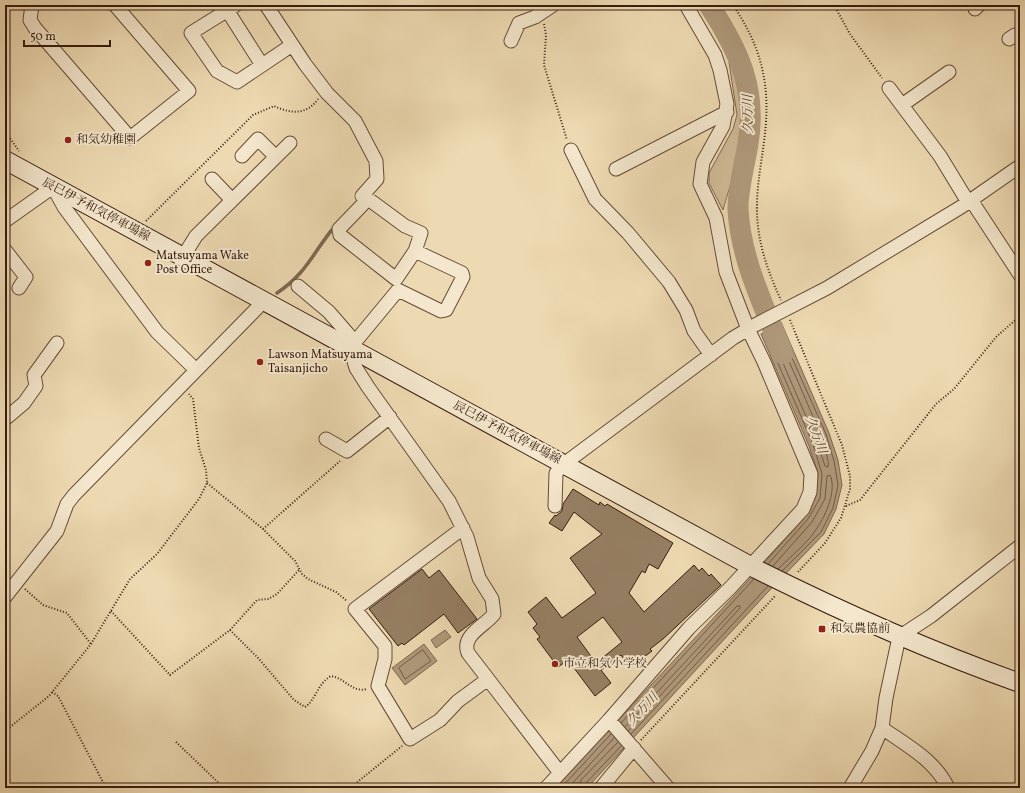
<svg xmlns="http://www.w3.org/2000/svg" width="1025" height="793" viewBox="0 0 1025 793" font-family="Vollkorn,'Noto Serif JP',serif">
<style>
.green{fill:#cfba96;stroke:#826b53}
.water{fill:#af997b;stroke:#7f6750}
.lines{fill:none;stroke-linecap:round;stroke-linejoin:round}
.shore{stroke:#725a46;stroke-width:1}
.stream{stroke:#7f6750;stroke-width:3.5}
.river{stroke:#af997b;stroke-width:21}
.building{fill:#967f64;stroke:#361c10;fill-rule:evenodd}
.minor-casing{stroke:#644c38;stroke-width:15}
.secondary-casing{stroke:#361c10;stroke-width:20}
.path{stroke:#361c10;stroke-width:2;stroke-dasharray:1 2;stroke-linecap:butt}
.minor{stroke:#f4e7cd;stroke-width:13}
.secondary{stroke:#f4e7cd;stroke-width:18}
.poi-dot{fill:#8f2418;stroke:#f4e7cd;stroke-width:1.5}
.labels{text-anchor:middle;dominant-baseline:central;stroke-width:4;stroke-linejoin:round;paint-order:stroke}
.poi-label{font-size:12px;fill:#361c10;stroke:#f4e7cd;text-anchor:start}
.street-label{font-size:12px;fill:#361c10;stroke:#f4e7cd}
.water-label{font-size:13px;font-style:italic;fill:#604835;stroke:#f4e7cd}
</style>
<rect width="100%" height="100%" fill="#eedab2"/>
<filter id="stains"><feTurbulence type="fractalNoise" baseFrequency=".005" numOctaves="4"/><feColorMatrix values="0 0 0 0 .2 0 0 0 0 .09 0 0 0 0 .02 0 0 0 .5 -.17"/></filter>
<radialGradient id="worn" r=".72"><stop offset=".6" stop-color="#630" stop-opacity="0"/><stop offset="1" stop-color="#630" stop-opacity=".3"/></radialGradient>
<!-- green -->
<path class="green" d="M729,62c33,39 6,105 -6,148l-14,-27v-10l24,-44 4,-14z"/>
<!-- water -->
<path class="water" d="M781,322l48,111 9,27 4,25 -6,24 -12,25 -57,59 -180,195h-32l192,-206 58,-65 11,-21 2,-23 -9,-27 -48,-112z
M445,630l6,7 -15,11 -5,-8z
M424,644l13,17 -32,24 -13,-17z"/>
<g class="lines">
<!-- shore -->
<path class="shore" d="M776,336l2,1c8,18 55,119 50,130l-3,-1 -8,-24 -44,-102z
M768,564l40,-45 12,-21 2,-24 -9,-30 -46,-106v-3l12,-6 47,105 8,27 4,24 -5,23 -12,24 -39,39
M773,566l39,-44 13,-23 2,-23 3,-1c7,15 -4,40 -13,53 -8,14 -27,29 -39,41
M423,650l8,11 -26,18 -6,-11z
M621,723l133,-144
M625,727l112,-121h3v2l-112,123
M631,734l137,-148
M561,788l50,-54
M568,788l46,-50
M579,788l2,-8 37,-38
M584,788l1,-4 36,-38"/>
<!-- stream -->
<path class="stream" d="M277,293c31,-21 36,-41 58,-67"/>
<!-- river -->
<path class="river" d="M709,5c30,46 48,84 39,139 -3,18 -11,50 -10,66 3,51 27,98 45,144"/>
</g>
<!-- building -->
<path class="building" d="M573,489l26,16 1,-3 5,4 2,-2 66,39 -15,26 -9,-5 -4,9 -3,-2 -13,22 15,19 50,-47 5,6 3,-3 7,8 2,-2 10,11 -58,54 -13,10 2,2 -8,6 -2,-2 -14,10 -7,-10 -20,15 10,13 -16,13 -27,-36 -10,7 -21,-28 3,-2 -7,-9 4,-4 -9,-12 18,-15 16,21 34,-25 -26,-35 32,-24 -28,-22 -12,19 -13,-8 6,-8 1,1 6,-5 1,-7zM603,617l19,25 -26,21 -19,-26z
M422,569l7,9 10,-8 38,49 -19,14 -14,-19 -40,31 -2,-2 -4,3 -29,-37z"/>
<g class="lines">
<defs>
<path id="minor" d="M32,5l-2,15 5,8 95,110 59,-47 -74,-86
M236,5l-45,28 26,38 20,11 55,-37
M266,5l39,59 22,29 28,28 21,40 1,18 -15,17 4,5 -27,28 1,6 56,44 19,-28 47,22 1,4 -17,33 -5,1 -43,-21 -48,58 6,20 12,19 81,114 18,36 12,41 13,21 2,15c-9,12 -33,21 -26,39l92,120
M975,9l4,-4
M227,10l35,55
M1009,39l6,-4 5,-1
M511,41l8,-18 16,-6 18,-12
M889,88l51,68 28,46
M902,105l47,-33
M571,150l24,49 33,34 41,49 17,28 8,21 17,24
M242,156l16,-17 18,18
M616,169l111,-57
M212,179l20,21
M971,200l49,75
M366,201h5l34,25 16,7 -6,18
M5,221l48,-34 11,20 93,125 39,38
M5,250l21,27 -7,11
M183,257l13,-21 94,-93
M298,286l31,26 26,30
M5,419l19,-16 12,-17 -2,-11 23,-32
M326,439l21,12 43,-34
M555,506l1,-33 8,-9 169,-126 22,-13 72,-37 134,-81 59,-41
M463,528l-108,81 30,37v13l-7,27 32,53 30,-19 18,-19 30,-22
M5,597l52,-66 10,-27 7,-9 190,-194
M609,720l59,68
M882,728c24,17 53,32 66,60
M546,788l63,-68 80,-92 41,-40 73,-79 7,-17 1,-18 -47,-112 -16,-33 -22,-57 -10,-54 -16,-34 3,-22 20,-36 4,-22 -7,-34 -5,-15 -29,-50
M601,788l33,-40
M850,788l22,-37 10,-23 4,-30 13,-61 32,-21 89,-70"/>
<path id="secondary" d="M5,160l751,409c88,44 171,81 264,114"/>
</defs>
<!-- minor casing -->
<use href="#minor" class="minor-casing"/>
<!-- secondary casing -->
<use href="#secondary" class="secondary-casing"/>
<!-- path -->
<path class="path" d="M733,5c25,37 36,72 33,117 -2,31 -10,60 -9,91 1,31 11,59 24,87
M834,5l16,29 32,44
M544,24l2,11 -2,30 23,75
M5,131l14,20
M146,221l107,-106 21,-9c17,8 33,9 44,-7
M790,320l52,125 8,31v13l-9,29 -16,25 -28,30
M207,483l56,46 32,32 7,13 6,5 28,13 11,9
M846,506l14,-6 76,-96 18,-15 42,-52 24,-21
M263,529l77,-68
M25,589l18,16 24,8 24,31
M111,611l59,64 60,-45 27,-30 11,-1 9,-5 22,-24
M230,630l29,29 35,41 11,7c11,-7 12,-23 26,-31 14,2 21,17 36,13
M52,692l6,4 48,92
M5,731l44,-35 42,-52 39,-65 27,-25 42,-55 8,-16 -1,-13 -7,-22 -6,-49 -4,-5
M641,740l135,-145
M176,742l48,46
M350,788l52,-42"/>
<!-- minor -->
<use href="#minor" class="minor"/>
<!-- secondary -->
<use href="#secondary" class="secondary"/>
</g>
<!-- markers -->
<g class="poi-dot">
<circle cx="68" cy="140" r="4"/>
<circle cx="148" cy="263" r="4"/>
<circle cx="260" cy="362" r="4"/>
<rect x="818" y="625" width="8" height="8" rx="2"/>
<circle cx="555" cy="664" r="4"/>
</g>
<g class="labels">
<!-- poi labels -->
<g class="poi-label">
<text x="76" y="140">和気幼稚園</text>
<text x="156" y="256">Matsuyama Wake<tspan x="156" dy="14">Post Office</tspan></text>
<text x="268" y="355">Lawson Matsuyama<tspan x="268" dy="14">Taisanjicho</tspan></text>
<text x="830" y="629">和気農協前</text>
<text x="563" y="664">市立和気小学校</text>
</g>
<!-- street labels -->
<g class="street-label">
<text transform="translate(96 210) rotate(28)">辰巳伊予和気停車場線</text>
<text transform="translate(507 433) rotate(28)">辰巳伊予和気停車場線</text>
</g>
<!-- water labels -->
<g class="water-label">
<text transform="translate(749 114) rotate(-91)">久万川</text>
<text transform="translate(815 435) rotate(70)">久万川</text>
<text transform="translate(643 710) rotate(-47)">久万川</text>
</g>
</g>
<!-- margin -->
<rect width="1025" height="793" fill="none" stroke="#eedab2" stroke-width="20"/>
<rect x="6" y="6" width="1013" height="781" fill="none" stroke="#361c10" stroke-width="2"/>
<rect x="10" y="10" width="1005" height="773" fill="none" stroke="#361c10"/>
<!-- scale -->
<path d="M24 40v6h86v-6" fill="none" stroke="#361c10" stroke-width="2"/>
<text x="30" y="40" font-size="12" fill="#361c10" stroke="#f4e7cd" stroke-width="3" paint-order="stroke">50 m</text>
<rect width="100%" height="100%" filter="url(#stains)"/>
<rect width="100%" height="100%" fill="url(#worn)"/>
</svg>
